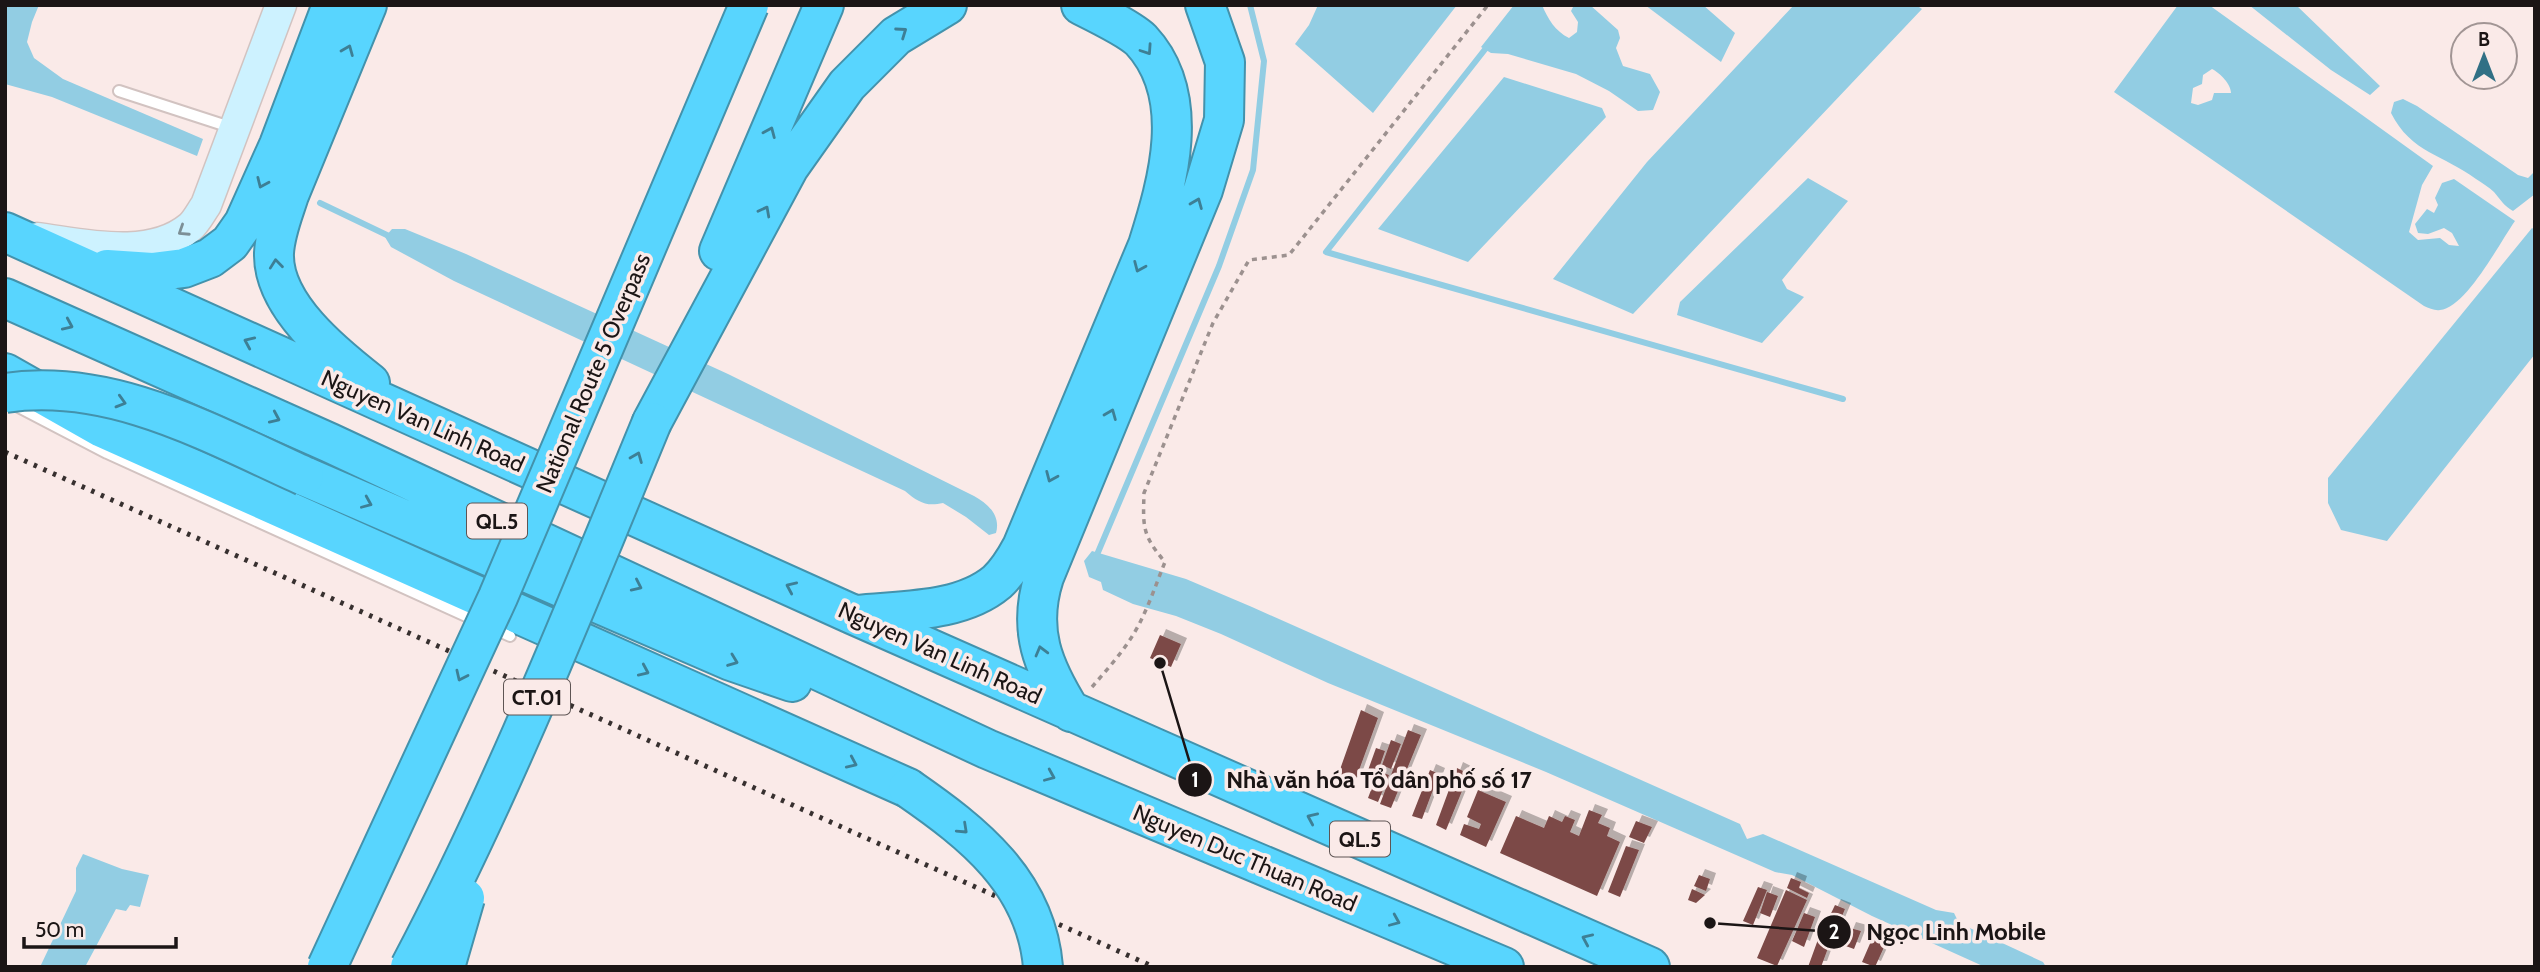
<svg xmlns="http://www.w3.org/2000/svg" width="2540" height="972" viewBox="0 0 2540 972" font-family="Cabin,sans-serif">
<style>
.water{fill:#92cde3;fill-rule:evenodd}
.lines{fill:none;stroke-linecap:round;stroke-linejoin:round}
.stream{stroke:#92cde3;stroke-width:6}
.building{fill:#7b4a47;filter:url(#shadow)}
.lane-casing{stroke:#d2c3c1;stroke-width:14}
.secondary-casing{stroke:#d2c3c1;stroke-width:33}
.highway-casing{stroke:#4392ac;stroke-width:42}
.path{stroke:#9c918f;stroke-width:3.5;stroke-dasharray:5 5;stroke-linecap:butt}
.lane{stroke:#fff;stroke-width:10}
.secondary{stroke:#cdf2ff;stroke-width:30}
.highway{stroke:#58d5fe;stroke-width:38}
.rail{stroke:#37302f;stroke-width:5;stroke-dasharray:3.5 7;stroke-linecap:butt}
.highway-bridge-casing{stroke:#4392ac;stroke-width:42;stroke-linecap:butt}
.highway-bridge{stroke:#58d5fe;stroke-width:38}
.oneway{stroke:#3d7f95}
.oneway2{stroke:#7d8f96}
.labels{text-anchor:middle;dominant-baseline:central;stroke-width:7;stroke-linejoin:round;paint-order:stroke}
.shield{fill:#faeae8;stroke:#5e5554;stroke-width:2}
.shield-label{font-size:21px;font-weight:bold;fill:#1b1515}
.street-label{font-size:23px;fill:#1b1515;stroke:#faeae8}
.leader{fill:none;stroke:#1b1515;stroke-width:2.5}
.callout-dot{fill:#1b1515;stroke:#faeae8;stroke-width:2.5}
.mark-label{font-size:21px;text-anchor:middle;font-weight:bold;fill:#fff}
.callout-label{font-size:24px;text-anchor:middle;font-weight:bold;fill:#1b1515;stroke:#faeae8;stroke-width:7;stroke-linejoin:round;paint-order:stroke}
</style>
<defs>
<filter id="shadow"><feDropShadow dx="6" dy="-6" stdDeviation="0" flood-color="#0004"/></filter>
</defs>
<rect width="100%" height="100%" fill="#faeae8"/>
<!-- water -->
<path class="water" d="M5,5h34l-7,17 -5,20 7,16 29,21 140,60 -6,17 -145,-59 -47,-13z
M1318,5h139l-84,108 -78,-69 14,-19z
M1514,5h28c6,14 13,26 27,33l8,-6 1,-10 -7,-11 3,-6h16l28,25 2,8 -4,10 7,18 27,8 10,18 -7,18 -15,1 -29,-20 -33,-17 -68,-20 -17,-1 -10,-6z
M1645,5h58l32,28 -14,29z
M1794,5h122l6,4 -289,305 -80,-35 94,-117z
M2178,5h31l224,161 -11,19 -13,47 9,8 22,-2 9,7 10,1 -7,-13 -8,-5 -16,6 -10,-1 -3,-9 12,-15 7,4 4,-8 -3,-7 7,-15 12,-4 61,42c-15,21 -49,87 -75,89 -5,1 -11,-2 -16,-4l-310,-214zM2212,69c8,4 19,15 19,24h-17l-2,7 -14,5 -7,-2 2,-15 9,-4 1,-9z
M2249,5h47l84,81 -10,9 -39,-25z
M1504,77l98,31 4,9 -138,145 -90,-33z
M2403,99l14,7 101,69 10,3 7,-7v23l-22,17c-9,-5 -12,-11 -19,-19 -5,-5 -12,-9 -18,-13 -32,-24 -65,-26 -85,-66l3,-11z
M1808,178l40,23 -66,79 5,9 17,8 -42,46 -85,-28 3,-13z
M2532,228l3,2v124l-148,187 -46,-11 -13,-27v-25z
M392,229h13l61,25 262,120 246,122c14,8 27,19 22,37l-7,2 -23,-18 -23,-14c-17,4 -25,-1 -38,-12l-451,-210 -63,-34 -6,-10z
M1092,551l94,28 66,28 488,217 7,15 16,-5 173,76 18,3 5,10 84,39 3,5h-61l-113,-51 -80,-41 -17,-3 -229,-100 -218,-89 -107,-49 -45,-18 -43,-12 -30,-14 -2,-8 -12,-5 -5,-16z
M83,854l39,15 27,6 -9,32 -10,-2 -4,6 -10,-2 -31,58h-45l36,-76v-23z"/>
<g class="lines">
<!-- stream -->
<path class="stream" d="M1490,43l-164,209 517,147
M320,203l71,34
M1096,557l123,-291 34,-96 11,-109 -14,-56"/>
</g>
<!-- building -->
<path class="building" d="M1160,635l21,9 -10,23 -21,-9z
M1361,710l17,8 -24,66 -17,-6z
M1408,730l13,5 -30,73 -11,-4z
M1391,740l10,4 -10,25 -9,-4z
M1376,748l9,3 -7,20 11,4 -11,27 -10,-4 3,-8 -9,-3z
M1457,768l12,6 -23,56 -10,-5z
M1430,770l9,4 -17,45 -10,-3z
M1478,790l28,12 -20,45 -26,-12 4,-11 15,5 2,-5 -14,-7z
M1589,810l13,5 -4,8 12,5 -3,8 13,6 -23,54 -97,-43 16,-37 28,12 5,-12 13,6 3,-6 10,4 -5,12 9,4z
M1636,821l16,6 -8,16 -15,-6z
M1626,846l13,4 -19,47 -12,-5z
M1699,875l11,4 -4,12 -12,-5z
M1791,878l10,4 -2,6 10,5 -2,5 -20,-10z
M1758,887l9,3 -14,35 -10,-4z
M1692,889l13,6 -9,8 -8,-3z
M1786,890l21,10 -30,66 -20,-8z
M1767,892l11,4 -8,21 -10,-4z
M1835,905l10,4 -11,26 -11,-5z
M1804,913l11,4 -11,30 -12,-6z
M1850,928l11,3 -7,18 -11,-4z
M1820,934l11,6 -10,27h-13z
M1872,939l13,6 -10,22 -13,-5z"/>
<g class="lines">
<defs>
<path id="lane" d="M119,91l114,37
M13,404l94,49 403,183"/>
<path id="secondary" d="M37,238c47,6 112,23 153,-11 6,-5 11,-15 16,-22l75,-200"/>
<path id="highway" d="M367,5l-78,190c-6,19 -14,38 -15,58 -2,52 59,101 96,130
M5,232l849,383 796,352
M719,251l105,-246
M107,269l45,3 32,-4 26,-10 20,-15 14,-20 35,-78 53,-140
M5,298l325,145 657,306 517,218
M5,373l97,55 806,360
M652,422l137,-255 58,-82 49,-49 51,-31
M304,476l427,185 61,21
M856,615c45,-5 104,-2 141,-33 11,-10 18,-22 25,-35l126,-302c20,-63 45,-149 -7,-205 -11,-11 -46,-28 -60,-35
M1071,712c-28,-45 -44,-82 -27,-135l159,-387 21,-70 1,-58 -20,-57"/>
</defs>
<!-- lane casing -->
<use href="#lane" class="lane-casing"/>
<!-- secondary casing -->
<use href="#secondary" class="secondary-casing"/>
<!-- highway casing -->
<use href="#highway" class="highway-casing"/>
<!-- path -->
<path class="path" d="M1092,687c19,-22 40,-45 52,-73 8,-17 14,-35 21,-52 -23,-27 -22,-35 -21,-69l69,-170 36,-63 40,-5 199,-250"/>
<!-- lane -->
<use href="#lane" class="lane"/>
<!-- secondary -->
<use href="#secondary" class="secondary"/>
<!-- highway -->
<use href="#highway" class="highway"/>
<!-- rail -->
<path class="rail" d="M5,452l1149,515"/>
<defs>
<path id="highway-bridge" d="M5,393c106,-16 206,41 299,83
M908,788c65,45 128,94 135,179
M327,967l171,-370 251,-592
M410,967c93,-176 166,-361 242,-545
M445,967l20,-69"/>
</defs>
<!-- highway-bridge casing -->
<use href="#highway-bridge" class="highway-bridge-casing"/>
<!-- highway-bridge -->
<use href="#highway-bridge" class="highway-bridge"/>
</g>
<!-- one-way arrows -->
<defs><path id="oneway-chevron" d="M-2-3.5L2.5 0L-2 3.5" fill="none" stroke-width="1.6" stroke-linecap="round" stroke-linejoin="round" transform="scale(1.75)"/></defs>
<g class="oneway">
<use href="#oneway-chevron" transform="translate(902 32) rotate(-35)"/>
<use href="#oneway-chevron" transform="translate(348 50) rotate(-68)"/>
<use href="#oneway-chevron" transform="translate(1147 50) rotate(56)"/>
<use href="#oneway-chevron" transform="translate(770 132) rotate(-67)"/>
<use href="#oneway-chevron" transform="translate(262 183) rotate(114)"/>
<use href="#oneway-chevron" transform="translate(1197 203) rotate(-68)"/>
<use href="#oneway-chevron" transform="translate(765 211) rotate(-62)"/>
<use href="#oneway-chevron" transform="translate(276 264) rotate(-96)"/>
<use href="#oneway-chevron" transform="translate(1139 267) rotate(113)"/>
<use href="#oneway-chevron" transform="translate(68 325) rotate(24)"/>
<use href="#oneway-chevron" transform="translate(249 342) rotate(-156)"/>
<use href="#oneway-chevron" transform="translate(121 402) rotate(16)"/>
<use href="#oneway-chevron" transform="translate(1111 414) rotate(-68)"/>
<use href="#oneway-chevron" transform="translate(275 418) rotate(24)"/>
<use href="#oneway-chevron" transform="translate(637 457) rotate(-68)"/>
<use href="#oneway-chevron" transform="translate(1051 477) rotate(113)"/>
<use href="#oneway-chevron" transform="translate(367 503) rotate(23)"/>
<use href="#oneway-chevron" transform="translate(637 586) rotate(25)"/>
<use href="#oneway-chevron" transform="translate(791 587) rotate(-156)"/>
<use href="#oneway-chevron" transform="translate(1041 651) rotate(-105)"/>
<use href="#oneway-chevron" transform="translate(733 661) rotate(21)"/>
<use href="#oneway-chevron" transform="translate(644 671) rotate(24)"/>
<use href="#oneway-chevron" transform="translate(461 676) rotate(115)"/>
<use href="#oneway-chevron" transform="translate(852 763) rotate(24)"/>
<use href="#oneway-chevron" transform="translate(1050 776) rotate(23)"/>
<use href="#oneway-chevron" transform="translate(1312 818) rotate(-156)"/>
<use href="#oneway-chevron" transform="translate(963 829) rotate(43)"/>
<use href="#oneway-chevron" transform="translate(1395 921) rotate(23)"/>
<use href="#oneway-chevron" transform="translate(1587 939) rotate(-156)"/>
</g>
<use class="oneway2" href="#oneway-chevron" transform="translate(183 231) rotate(147)"/>
<g class="labels">
<!-- shield labels -->
<g class="shield">
<rect x="467" y="503.5" width="60" height="35" rx="5"/>
<rect x="504" y="679.5" width="66" height="35" rx="5"/>
<rect x="1330" y="821.5" width="60" height="35" rx="5"/>
</g>
<g class="shield-label">
<text x="497" y="521">QL.5</text>
<text x="537" y="697">CT.01</text>
<text x="1360" y="839">QL.5</text>
</g>
<!-- street labels -->
<g class="street-label">
<text transform="translate(593 373) rotate(-67)">National Route 5 Overpass</text>
<text transform="translate(423 421) rotate(24)">Nguyen Van Linh Road</text>
<text transform="translate(940 653) rotate(24)">Nguyen Van Linh Road</text>
<text transform="translate(1245 858) rotate(23)">Nguyen Duc Thuan Road</text>
</g>
</g>
<!-- callouts -->
<path class="leader" d="M1160 663L1195 780M1710 923L1834 932"/>
<g class="callout-dot">
<circle cx="1160" cy="663" r="7"/>
<circle cx="1710" cy="923" r="7"/>
<circle cx="1195" cy="780" r="18"/>
<circle cx="1834" cy="932" r="18"/>
</g>
<g class="mark-label">
<text x="1195" y="787">1</text>
<text x="1834" y="939">2</text>
</g>
<g class="callout-label">
<text x="1379" y="788">Nhà văn hóa Tổ dân phố số 17</text>
<text x="1956" y="940">Ngọc Linh Mobile</text>
</g>
<!-- border -->
<rect width="2540" height="972" fill="none" stroke="#1b1515" stroke-width="14"/>
<!-- north arrow -->
<g transform="translate(2484 56)"><circle r="33" fill="#faeae8" stroke="#a19594" stroke-width="2"/>
<path d="M0-5L12 26L0 18L-12 26Z" fill="#317085"/>
<text y="-10" font-size="19" font-weight="bold" text-anchor="middle" fill="#1b1515">B</text>
</g>
<!-- scale -->
<path d="M24 937v10h152v-10" fill="none" stroke="#1b1515" stroke-width="3.5"/>
<text x="35" y="937" font-size="21" fill="#1b1515" stroke="#faeae8" stroke-width="5" paint-order="stroke">50 m</text>
</svg>
